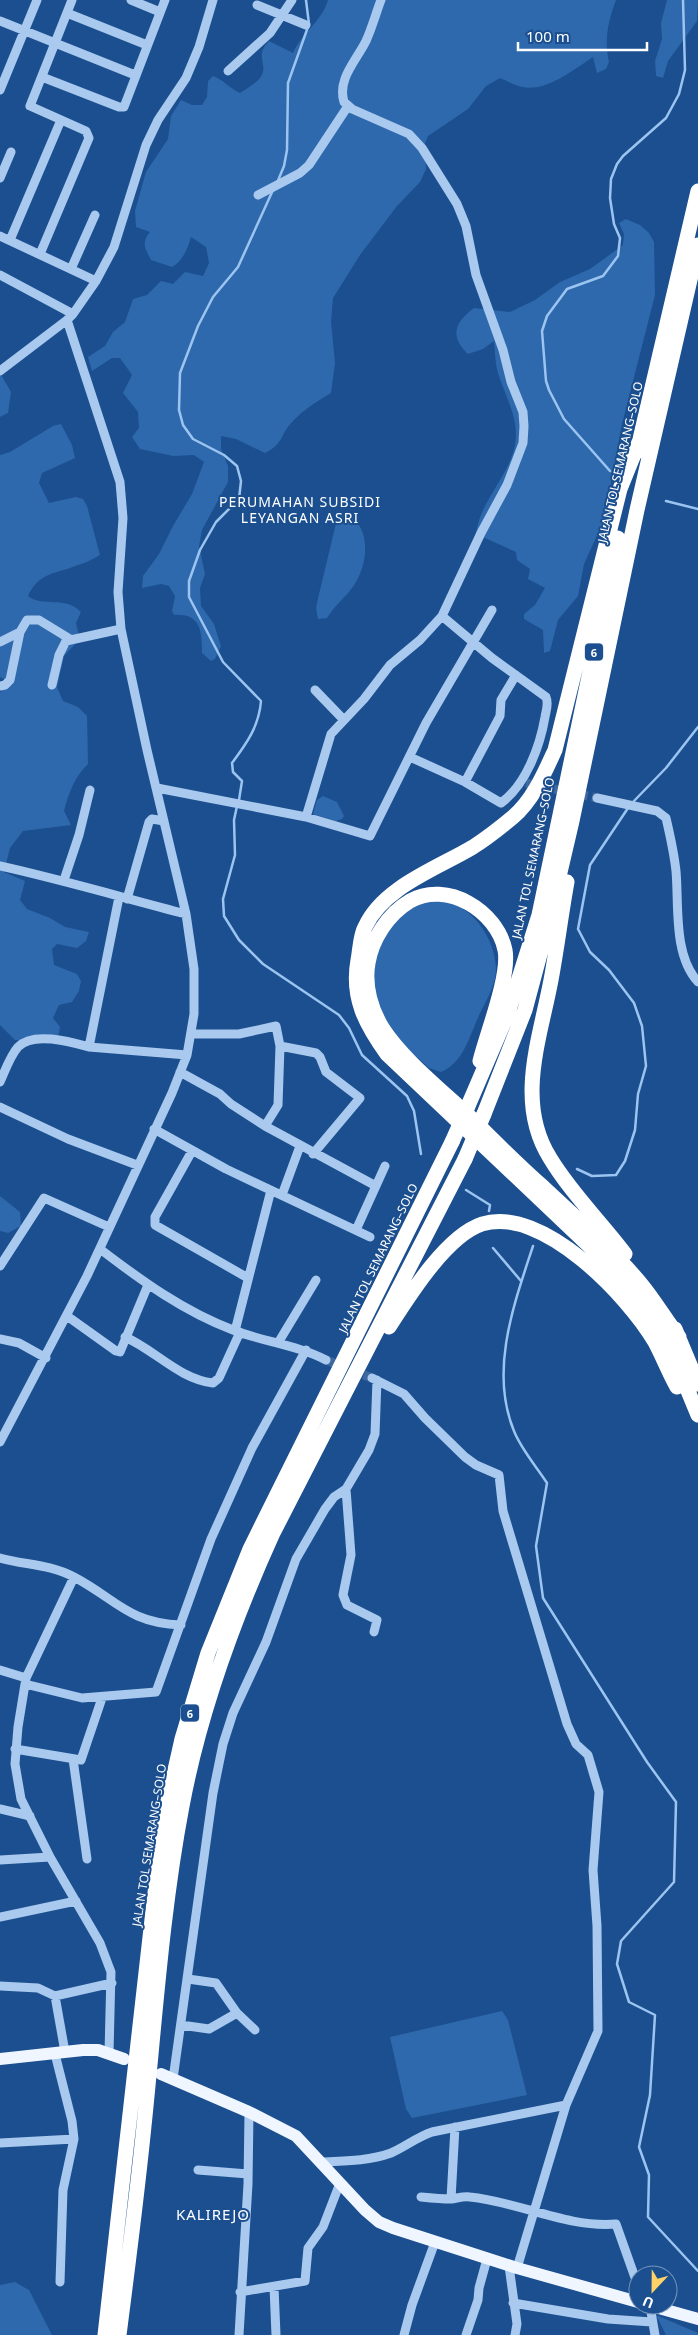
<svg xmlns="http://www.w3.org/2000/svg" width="698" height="2335" viewBox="0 0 698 2335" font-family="'Noto Sans',sans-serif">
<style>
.green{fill:#2e69ad}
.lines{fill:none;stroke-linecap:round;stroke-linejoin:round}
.stream{stroke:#9cc4f0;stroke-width:2.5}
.minor-tunnel{stroke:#3d69a0;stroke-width:9;stroke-dasharray:9 4.5;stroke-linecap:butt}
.minor{stroke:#a9c9ee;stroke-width:9}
.major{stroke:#f0f6ff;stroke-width:12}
.highway{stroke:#fff;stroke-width:15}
.highway-bridge{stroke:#fff;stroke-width:15}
.labels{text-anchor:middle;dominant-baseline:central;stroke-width:4;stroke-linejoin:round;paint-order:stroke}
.shield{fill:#1b4f8f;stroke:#bbcadd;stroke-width:1}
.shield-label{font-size:11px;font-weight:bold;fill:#fff}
.street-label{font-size:12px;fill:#fff;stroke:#1b4f8f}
.neighbourhood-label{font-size:14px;letter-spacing:1px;fill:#fff;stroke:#1b4f8f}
.quarter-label{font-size:15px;letter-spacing:1px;fill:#fff;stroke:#1b4f8f}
</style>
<rect width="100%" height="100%" fill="#1b4f8f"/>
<!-- green -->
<path class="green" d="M328,0h288c-8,21 -12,40 -7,62l-3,7 -9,4 -4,-16c-20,13 -46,35 -71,30 -8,-2 -15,-6 -22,-9l-14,8 -18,23 -40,27 -3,7 1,26 -6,13 -23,24 -37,49 -27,43 -2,24 4,41 -4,30c-13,8 -27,16 -38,28 -13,13 -9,23 -28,32l-29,-14 -15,-3v13l7,17v16l-26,48 -3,16 6,28 -5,14 1,18 13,18 7,22 -6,13 -4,2 -9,-8c0,-21 -1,-40 -28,-38l-2,-4 3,-15 -6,-10 -8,-2 -19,4 1,-12 16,-22 14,-28 19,-32 12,-32 -10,-7 -21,1 -33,-7 -8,-12 7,-9 -1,-16 -15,-19 9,-18 -12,-17h-8l-20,13 -4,-14 17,-11 8,-14 12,-10 8,-23 14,-4 14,-14 12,3 12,-12 18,4 6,-13 -3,-16 -15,-10c-3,11 -8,24 -19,30l-21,-7c-6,-12 -10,-17 -1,-28l-14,-5 -1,-16 11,-39 22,-33 3,-23 10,-16 11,5h10l5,-8 1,-16 5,-5c11,4 16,12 27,17 6,-4 15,-9 20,-15 10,-13 -7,-21 9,-37l24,12c9,-20 29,-32 35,-53z
M667,0h31l-1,21 -29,40 -5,17 -7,-2 -1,-15 7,-22 -1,-16z
M626,219l14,6 9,8 5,9 1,53 -33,129 -18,96 -20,44 -6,32 -20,24 -8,31 -6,2 -1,-23 -19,-11v-5l11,-9 10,-17 -17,-9 2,-10 -13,-9 -1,-8 -40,-18c3,-29 28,-53 37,-81 9,-29 -5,-50 -14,-77 -4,-11 -4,-24 -5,-35l-11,8 -15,5c-19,-18 -13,-32 6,-46l36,4 25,-12 25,-18 30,-13 33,-24 1,-11 -5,-11z
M0,373l11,19 -3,21 -8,4z
M61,424l11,21 3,13 -33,15 -3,10 10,20 27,-6 7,2 4,7 13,49c-7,4 -14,8 -22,10 -22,9 -39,7 -50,31 15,12 37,-1 53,16l-5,11 3,13 -2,6 -13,14 -7,31 6,14 15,6 9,9 1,48c-14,14 -19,28 -24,47l7,14 -48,6 -13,17 -6,24 21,9 -5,19 7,9 23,9 15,9 24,5 -3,9 -9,7 -20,-4 -5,5 2,16 23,9 4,7 -2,10 -7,11 -13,3 -6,13 7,9 -2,10 -27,4 -16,-1 -15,-15v-332l6,-13 -6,-3v-222l10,-3 43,-26z
M339,511c34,9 31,53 13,77 -9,12 -16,16 -25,30l-9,1 -2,-11 3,-14z
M323,796l14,6 7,14 -2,3 -6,2 -23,-7 4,-14z
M427,900c7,1 14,1 20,2 28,6 49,40 49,68 0,16 -13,36 -19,50 -9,21 -15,43 -36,52l-12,-4 -35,-31 -21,-42 3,-46 25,-38z
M0,1196l20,16 1,14 -13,7 -8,-2z
M502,2011l6,9 19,75 -115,23 -6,-9 -16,-72z
M15,2282l14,8 23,45h-52v-50z
M656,2315l42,18v2h-32z"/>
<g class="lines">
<!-- stream -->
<path class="stream" d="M277,183l7,-17 3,-16 1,-67 21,-59 -3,-24
M610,471l-46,-52 -15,-29 -3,-9 -4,-50 5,-15 20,-27 36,-13 15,-20 2,-18 -6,-14 -4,-26 1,-19 6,-15 6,-8 43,-38 13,-24 6,-24 -2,-70
M666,501l32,8
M239,800l3,-19 -9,-9 -1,-9c15,-20 27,-37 29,-62l-38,-39 -34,-65v-16l11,-31 16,-28 23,-23 2,-18 -4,-15 -13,-11 -31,-16 -10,-14 -4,-15 1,-37 18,-47 15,-29 25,-30 35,-77
M632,803l34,-35 32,-41
M237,806l-3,14 1,35 -12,44 1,17 15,24 24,24 76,51 10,13 13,27 45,41 7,15 7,43
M577,1169l15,7 24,-1 9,-14 10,-31 3,-36 8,-28 -4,-40 -8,-23 -25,-33 -19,-18 -12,-23 12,-64 38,-57
M466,1190l24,15 -1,6
M533,1246c-19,58 -44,125 -19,185 7,18 22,35 33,52l-11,63 7,52 104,164 29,40 -2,80 -53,59 -4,23 12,38 26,13 -5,80 -11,52 10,28 -1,42 50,54
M493,1248l28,33"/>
<!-- minor-tunnel -->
<path class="minor-tunnel" d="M526,783l71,15
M326,1360l46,18"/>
<!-- minor -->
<path class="minor" d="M131,0l29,12
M257,5l49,20
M67,13l80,32
M0,21l135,54
M228,71l42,-38 22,-33
M42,77l77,30h5l41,-107
M0,90l37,-90
M0,178l11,-26
M258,195l42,-22 9,-8 39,-59
M0,236l96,45
M10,240l51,-120
M40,254l49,-116 -3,-7 -56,-25 42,-106
M71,269l24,-54
M0,275l73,39
M0,371l67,-51
M0,642l20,-10
M52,685l7,-30 7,-14 55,-12
M0,686l5,-1 5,-5 10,-48 7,-12h12l31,19
M315,690l28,29
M410,757l55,25 36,21c25,-18 39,-57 44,-86 1,-7 4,-13 1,-20l-54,-39 -50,-42
M465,782l35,-66 1,-16 15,-25
M157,788l149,29 64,19 56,-113 66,-113
M597,798l60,13 9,7c4,17 8,35 10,53 3,34 -3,84 22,111
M306,817l25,-83 33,-35 26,-34 30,-25 22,-24 39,-83 26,-48 16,-42 1,-17 -1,-14 -12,-30 -8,-32 -27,-75 -10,-49 -9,-22 -35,-56 -13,-14 -57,-25 -8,-7c-7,-23 12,-41 22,-61 6,-13 10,-28 15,-41
M0,866c63,14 124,32 186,48
M64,880l15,-45 11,-45
M119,897l-30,150 98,8
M127,899l22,-77 3,-3 12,2
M192,1034h47l37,-8 4,20 -2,59 -13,21
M280,1046l36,7 4,4 6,15 34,26 -47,56
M180,1072l40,22 11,10 34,22 111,60
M0,1082c5,-11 10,-26 18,-35 15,-16 53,-5 71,0
M0,1107l68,32 69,26
M154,1129l72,40 144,68
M192,1151l-37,66v8l93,53
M282,1195l18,-49
M356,1230l29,-64
M100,1249c42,32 83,62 133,81 31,12 64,15 93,30
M0,1266l44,-68 65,29
M67,1316l49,35 4,1 28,-67
M235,1331l36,-141
M125,1337c30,13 54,42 88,46l6,-5 21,-46
M0,1339l19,4 27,15
M278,1343l38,-63
M372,1378l32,16 21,24 40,39 11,8 23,10 4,36 64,213 9,20 12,11 11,37 -6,78 4,56 1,105 -32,74 -49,163
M0,1442l87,-166 85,-183 15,-38 7,-41v-45l-8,-55 -39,-164 -26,-121 -3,-37 5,-74 -3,-36 -53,-162 6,-6 23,-33 18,-34 32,-102 12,-25 28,-42 13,-31 14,-47
M346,1489l5,66 -8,40 4,10 30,15 -3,12
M0,1558c25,7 50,6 74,19 42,22 54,46 107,48
M74,1577l-48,101 -8,49 -3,37 6,35 29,58 50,86 11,29 -2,81
M0,1670l26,8
M25,1684l57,14 74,-6 55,-153 41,-91 54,-98
M15,1749l66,11 21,-62
M73,1759l14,100
M0,1809l30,7
M0,1860l50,-3
M0,1917l76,-16
M188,1979l28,4 21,30
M0,1986l38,2 17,8 57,-13
M55,1996l10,56
M181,2025l28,4 28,-16 18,17
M55,2054l17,67 2,18 -11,51 -3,92
M173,2079l40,-286 10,-49 10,-31 33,-71 30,-83 29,-50 9,-12 12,-8 23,-39 6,-16 2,-54
M0,2143l74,-4
M321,2162c23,-1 48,-1 70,-9 14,-6 26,-16 41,-21l134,-27
M198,2170l50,4
M421,2197c10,1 20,2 30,2 7,-1 13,-3 19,-2 50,5 96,31 146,27l22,62
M451,2199l4,-72
M509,2266l8,58 -2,11
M274,2287l2,48
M240,2292l65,-11 3,-33 15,-21 17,-44
M513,2303l95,16 44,3
M650,2306l5,29
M239,2335l9,-151 1,-72
M404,2335l8,-30 23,-63
M466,2335l12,-35 1,-12 8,-29"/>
<!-- major -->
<path class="major" d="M0,2059l83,-9h15l26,9
M161,2074l88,38 47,24 69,74 14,12 14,6 124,40 121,34
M648,2305l50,14"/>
<!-- highway -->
<path class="highway" d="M639,442l-19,47 -65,261c-11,24 -22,50 -42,67 -12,10 -26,21 -40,30 -35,21 -90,40 -108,80 -5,9 -5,23 -7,33 -7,38 8,65 29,94l213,202c18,19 38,39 52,61 20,31 32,65 46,98
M637,452l61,-261
M567,882c-6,33 -10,66 -16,98 -11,59 -36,122 -1,178 21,35 51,64 75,96
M480,1061c7,-28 30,-86 25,-111 -8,-39 -58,-70 -95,-49 -22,13 -38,38 -42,62 -4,23 3,47 15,66 20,31 62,64 89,90 23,23 46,46 71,68 33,31 69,62 98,97 14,17 25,36 38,53
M468,1106l40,-93 31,-98 79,-377
M484,1114l41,-104 22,-82 25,-107 65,-311 61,-265
M389,1327c20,-31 57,-91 93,-103 60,-19 146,72 173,118 8,15 14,31 22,45
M675,1329l23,55
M105,2335l51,-451 12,-83 14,-62 26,-86 42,-104 202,-407
M119,2335c9,-70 18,-139 25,-209 11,-106 18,-215 38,-320 18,-95 51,-185 91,-273l192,-374"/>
<!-- highway-bridge -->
<path class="highway-bridge" d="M452,1142l16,-36
M465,1159l19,-45"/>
</g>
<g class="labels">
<!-- shield labels -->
<g class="shield">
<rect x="585" y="643.5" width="18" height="17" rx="4"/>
<rect x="181" y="1704.5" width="18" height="17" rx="4"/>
</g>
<g class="shield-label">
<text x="594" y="652">6</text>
<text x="190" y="1713">6</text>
</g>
<!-- street labels -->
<g class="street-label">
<text transform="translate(620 462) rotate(-77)">JALAN TOL SEMARANG–SOLO</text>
<text transform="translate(533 858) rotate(-78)">JALAN TOL SEMARANG–SOLO</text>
<text transform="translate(378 1258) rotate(-64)">JALAN TOL SEMARANG–SOLO</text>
<text transform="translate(149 1845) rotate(-81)">JALAN TOL SEMARANG–SOLO</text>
</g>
<!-- neighbourhood labels -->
<g class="neighbourhood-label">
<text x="300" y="501">PERUMAHAN SUBSIDI<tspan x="300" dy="16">LEYANGAN ASRI</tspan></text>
</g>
<!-- quarter labels -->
<g class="quarter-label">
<text x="213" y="2214">KALIREJO</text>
</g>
</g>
<!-- north arrow -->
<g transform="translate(653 2290) rotate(202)"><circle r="24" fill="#1b4f8f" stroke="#7695bc"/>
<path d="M0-4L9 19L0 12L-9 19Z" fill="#ffd166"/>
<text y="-8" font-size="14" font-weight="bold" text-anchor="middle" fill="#ffffff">U</text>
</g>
<!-- scale -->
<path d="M518 42v8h129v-8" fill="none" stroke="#ffffff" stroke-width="2.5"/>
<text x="526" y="42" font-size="15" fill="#ffffff" stroke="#1b4f8f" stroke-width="4" paint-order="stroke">100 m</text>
</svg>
